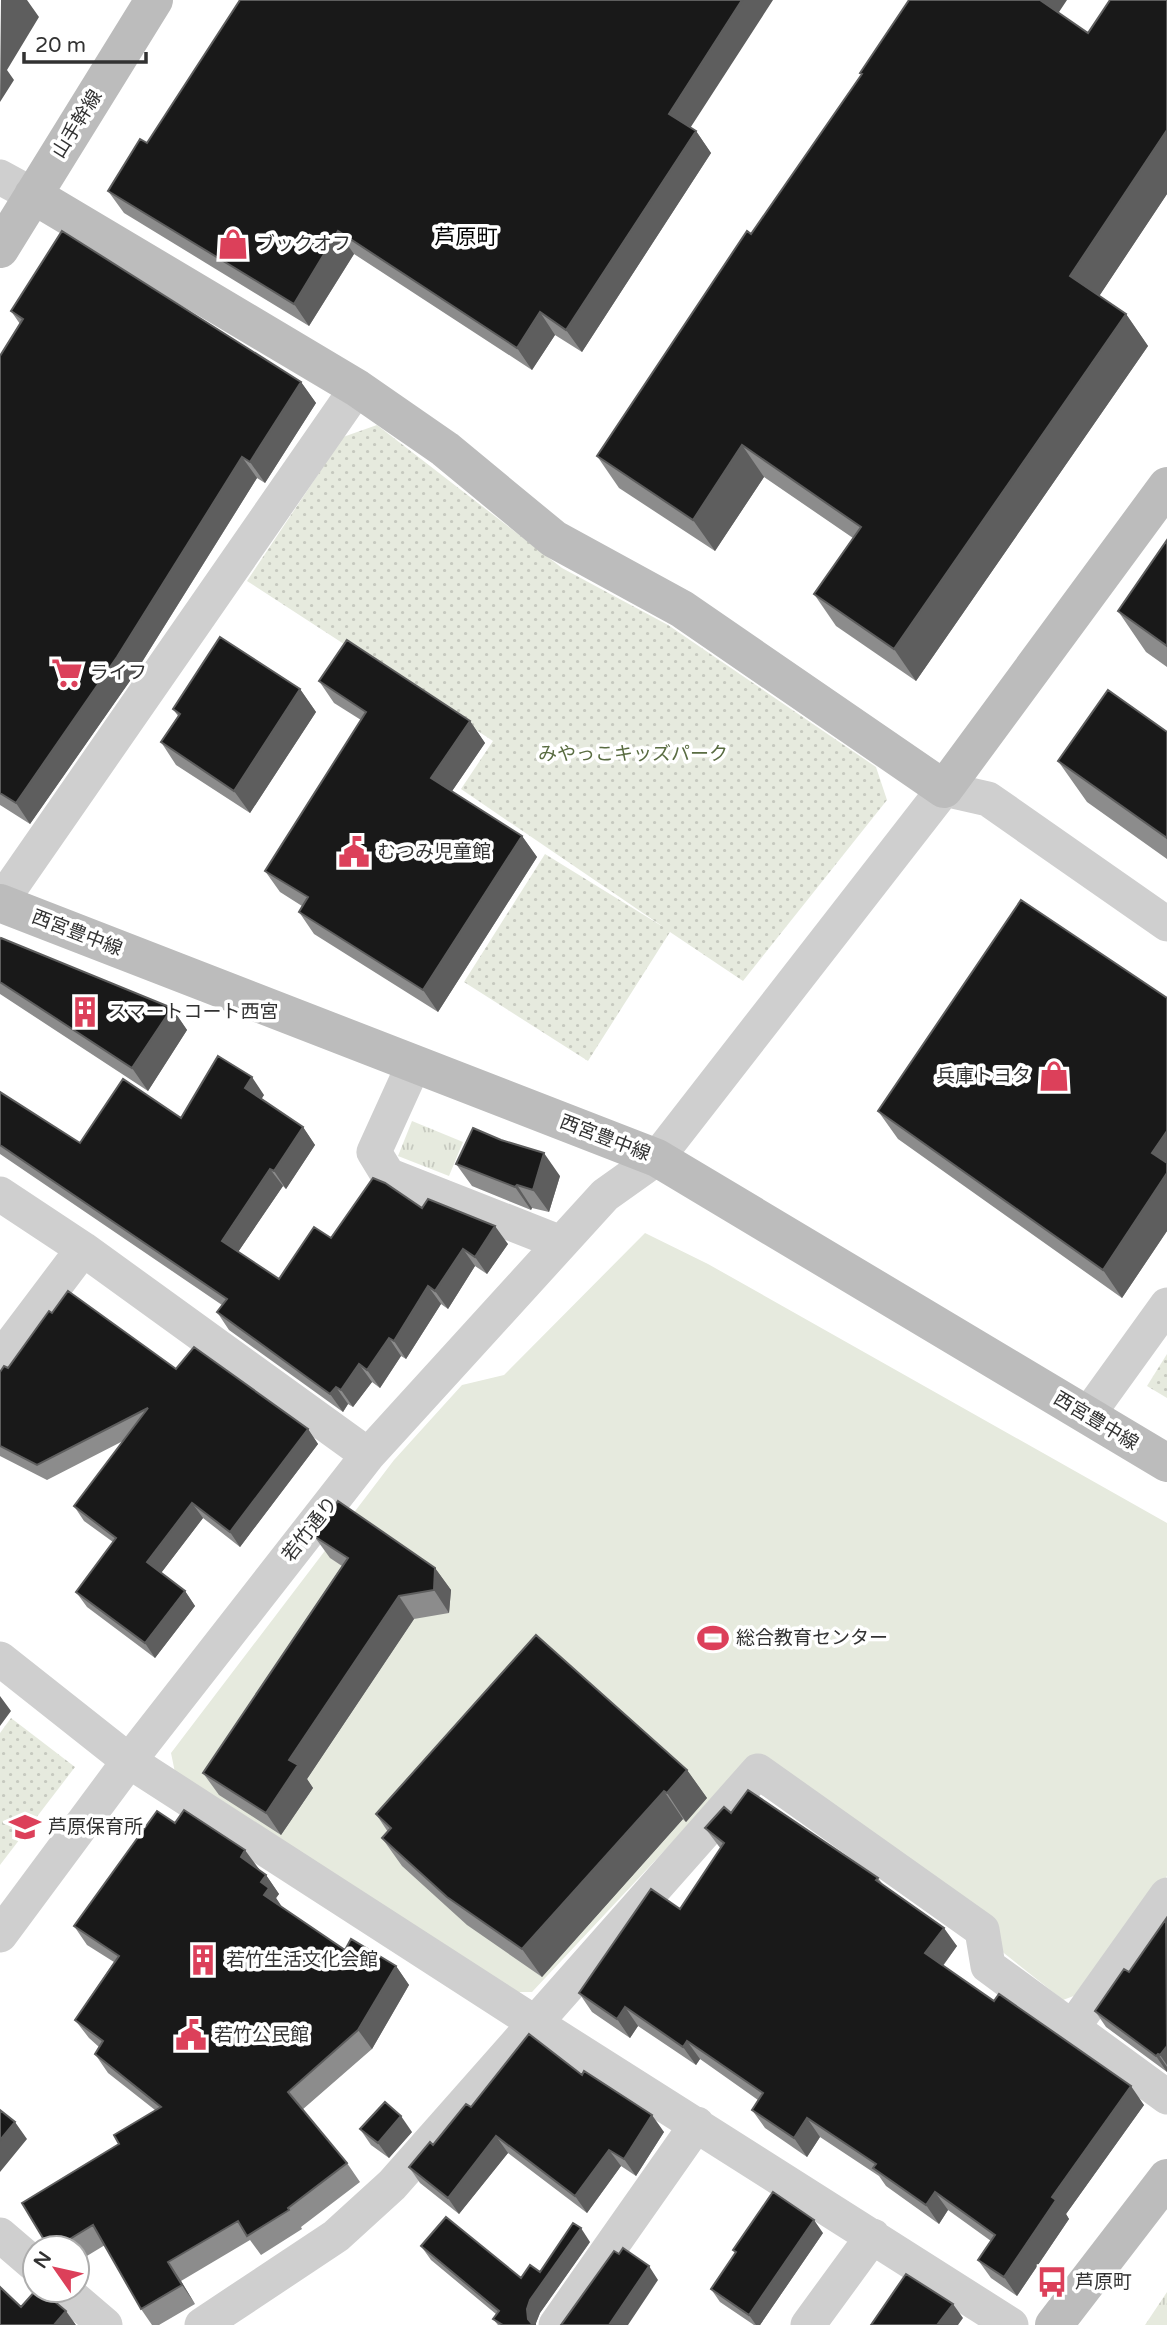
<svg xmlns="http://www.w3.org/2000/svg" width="1167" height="2325" viewBox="0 0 1167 2325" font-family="'Varela Round','Noto Sans JP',sans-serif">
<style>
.grass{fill:url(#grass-tufts)}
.park{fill:url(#park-dots)}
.pitch{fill:#e6eade}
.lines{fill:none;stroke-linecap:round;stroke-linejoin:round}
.street{stroke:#cfcfcf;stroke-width:35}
.secondary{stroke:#bcbcbc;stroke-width:38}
.wall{fill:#8c8c8c}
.shaded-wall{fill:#5e5e5e}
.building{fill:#191919;stroke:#5e5e5e;stroke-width:2}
.labels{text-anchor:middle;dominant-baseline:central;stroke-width:7;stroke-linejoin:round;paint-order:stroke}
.street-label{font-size:19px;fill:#323232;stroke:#fff}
.poi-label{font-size:19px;fill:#323232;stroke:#fff;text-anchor:start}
.park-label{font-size:19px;fill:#596c41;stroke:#fff}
.neighbourhood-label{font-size:21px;fill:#000;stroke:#fff}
</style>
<defs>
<pattern id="grass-tufts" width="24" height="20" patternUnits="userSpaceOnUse" patternTransform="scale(1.75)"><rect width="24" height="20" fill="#e6eade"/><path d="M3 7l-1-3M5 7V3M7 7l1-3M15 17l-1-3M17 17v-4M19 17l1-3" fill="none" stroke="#c6c9bf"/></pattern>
<pattern id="park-dots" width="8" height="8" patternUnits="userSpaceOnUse" patternTransform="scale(1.75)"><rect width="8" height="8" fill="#e6eade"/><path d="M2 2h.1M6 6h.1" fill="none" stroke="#c6c9bf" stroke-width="1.8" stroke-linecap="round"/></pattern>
</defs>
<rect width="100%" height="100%" fill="#fff"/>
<!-- grass -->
<path class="grass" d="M412,1121l51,21 -14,34 -51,-20z
M1167,2292v33h-22z"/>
<!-- park -->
<path class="park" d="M377,425l185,143 106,57 208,142 11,33 -144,181 -73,-49 -82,129 -124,-79 81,-128 120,74 -204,-139 32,-48 -246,-160 96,-144z
M1167,1354v44l-20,-12z
M11,1718l64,49 -75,98v-132z"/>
<!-- pitch -->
<path class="pitch" d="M645,1233l63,31 459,259v353l-80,115 -24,9 -309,-245 -222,237h-23l-332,-210 -6,-29 223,-293 68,-75 42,-10z"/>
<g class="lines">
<!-- street -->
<path class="street" d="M0,177l33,18
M0,903l357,-515
M414,1064l-40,88 14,23 173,68
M0,1194l83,55 285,206
M0,1359l83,-110
M1087,1416l80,-111
M0,1659l129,102 406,262 476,302
M0,1935l129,-174 239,-306 237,-260 52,-37 287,-369 44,10 179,125
M1073,2027l94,-132
M0,2235l35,30
M64,2290l41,35
M202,2325l134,-89 56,-51 366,-414 224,159 6,36 179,131
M556,2325l141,-201
M808,2325l65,-89"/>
<!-- secondary -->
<path class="secondary" d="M33,195l324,193 88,61 109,90 128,70 262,180 223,-303
M0,249l154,-249
M0,903l657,255 510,305
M1054,2325l113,-147"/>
</g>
<!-- wall -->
<path class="wall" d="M1167,0v194l-68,102 27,18 22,32 -232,335 -80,-55 -22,-32 39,-56 -89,-61 -49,74 -96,-63 -22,-32 264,-381 -1,-2 199,-60 29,20z
M690,127l6,4 15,22 -129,199 -27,-17 -23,35 -178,-116 -45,72 -185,-113 -16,-22 39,-48z
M11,311l290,71 15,21 -51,80 -8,-5 -125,200 -102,146 -30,-19v-449l20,-32z
M1167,540v127l-21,-15 -28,-41z
M319,681l151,40 15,22 -33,48 70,45 15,21 -99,155 -124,-78 -15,-22 3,-6 -22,-14 -15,-21 96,-151 -27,-17z
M300,689l16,23 -66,101 -74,-48 -15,-23 17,-26 -5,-7z
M1167,732v127l-80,-57 -29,-41z
M0,940l172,68 15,22 -39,61 -148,-97z
M1167,998v233l-45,67 -224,-159 -20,-28z
M0,1092l80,51 101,-25 83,-23 -3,4 42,28 12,18 -29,44 -3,-3 -45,66 41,27 52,-41 91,-30 86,36 -21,30 -12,-8 -27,43 -7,-5 -35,55 -5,-3 -21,32 -8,-6 -19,25 -5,-3 -5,8 -114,-82 -12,-18 5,-7 -222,-151z
M456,1164l104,12 -11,36 -17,-4 -1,2 -59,-24z
M52,1313l256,116 10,15 -78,103 -37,-29 -42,55 24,18 10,15 -40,52 -68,-51 -11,-15 37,-50 -29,-21 -10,-15 49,-65 -76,39 -47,-24v-84l8,-4z
M314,1536l121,32 16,22 -2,23 -35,6 -107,160 6,9 -32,47 -62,-40 -16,-22 139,-207 -12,-8z
M687,1770l20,28 -21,24 -3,-3 -141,158 -75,-52 -65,-59 -20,-28 6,-6 -12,-18z
M731,1813l147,65 6,8 73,60 -14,20 201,139 -78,109 3,5 -52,77 -26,-18 -13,-18 13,-19 -43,-31 -9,14 -53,-38 -7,-10 -59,-39 -13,20 -42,-29 -13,-18 6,-10 -58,-41 -4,6 -58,-39 -8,12 -38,-26 -13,-19 101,-84 41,-60 -16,-21z
M175,1823l84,46h-1l8,6 13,19 -3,4 6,9 63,43 51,16 13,19 -37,64 -70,61 45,53 13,19 -59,45 1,2 -41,26 -11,-15 -69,41 14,23 -36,21h-7l-11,-16 -36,-64 -28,17v-14h-28l70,-104 36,-34 -47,-37 -13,-19 4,-7 -10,-9 -14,-18 39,-58 -27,-17 -13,-19z
M1167,1919v153l-61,-45 -11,-16 34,-39z
M582,2075l82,57 -28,44 -15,-10 -34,47 -79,-60 -49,61 -39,-31 -11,-16 24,-22 38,-38z
M360,2129l52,3 -23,26 -18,-13z
M823,2233l-63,92h-6l-34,-23 -9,-13 24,-36 -2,-3z
M590,2242l-50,71 -4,10v2h-38l-5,-6 3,-5 -65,-54 -10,-14 100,32 19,-6z"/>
<!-- shaded-wall -->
<path class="shaded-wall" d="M1,0h26l12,17 -32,53 7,10 -14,22z
M742,0h31l-88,136 -16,-22z
M1034,0h33l-16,24z
M1167,130v64l-75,113 -22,-31z
M696,131l15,22 -129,199 -16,-22z
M338,231l16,23 -45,72 -15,-22z
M540,312l15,23 -23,35 -15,-22z
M1126,314l22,32 -232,335 -22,-32z
M301,382l15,21 -51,80 -15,-21z
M742,445l22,32 -49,74 -22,-31z
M242,457l15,21 -125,200 -102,146 -14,-21z
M300,689l16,23 -66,101 -16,-22z
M470,721l15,22 -39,57 -15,-22z
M522,836l15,21 -99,155 -15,-22z
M172,1008l15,22 -39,61 -16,-23z
M252,1077l12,18 -7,11 -12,-18z
M303,1127l12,18 -29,44 -12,-18z
M1167,1131v100l-45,67 -19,-28 49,-117z
M544,1153l16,23 -11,36 -16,-22z
M270,1169l13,17 -49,72 -12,-17z
M517,1185l15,23 -1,2 -16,-23z
M495,1226l13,18 -21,30 -12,-17z
M463,1249l12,17 -27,43 -13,-18z
M428,1286l13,18 -35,55 -12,-18z
M389,1338l12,18 -21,32 -13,-18z
M359,1364l13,18 -19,25 -12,-17z
M336,1387l12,17 -5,8 -13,-18z
M308,1429l10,15 -78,103 -10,-15z
M192,1503l11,15 -45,59 -11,-15z
M435,1568l16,22 -2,23 -15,-23z
M185,1591l10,15 -40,52 -10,-15z
M399,1596l15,23 -107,160 6,9 -32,47 -15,-22 23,-53z
M0,1696l11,15 -11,15z
M687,1770l20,28 -21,24 -19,-29z
M664,1791l19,28 -141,158 -20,-28z
M245,1850l14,19 -5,7 -13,-19z
M266,1875l13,19 -3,4 6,9 -5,7 -13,-19 -3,-13z
M944,1928l13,18 -19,26 -13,-19z
M396,1966l13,19 -37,64 -14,-19z
M625,2007l13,19 -8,12 -13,-19z
M687,2041l13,18 -4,6 -13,-18z
M1167,2046v19l-7,-10z
M1158,2054l9,13v5l-11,-16z
M1131,2086l13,19 -78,109 3,5 -52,77 -13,-19 48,-80z
M652,2115l12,17 -28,44 -12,-17z
M401,2116l11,16 -23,26 -11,-15z
M807,2118l13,19 -13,20 -13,-19z
M15,2122l12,17 -27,33v-32z
M496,2136l12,17 -49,61 -11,-16z
M609,2150l12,16 -34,47 -12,-17z
M935,2192l13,18 -9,14 -13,-19z
M814,2220l9,13 -63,92h-4l-7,-10z
M581,2228l9,14 -50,71 -4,10v2h-4l-4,-6 -1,-10 3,-9z
M168,2262l13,19 14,23 -13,-19z
M649,2266l9,14 -30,45h-19z
M953,2304l10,14 -5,7h-21z
M66,2311l10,14h-22z"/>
<!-- building -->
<path class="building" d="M240,0h502l-73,114 27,17 -130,199 -26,-18 -23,36 -179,-117 -44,73 -186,-113 32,-52 7,4z
M909,0h131l48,33 22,-33h57v130l-97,146 56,38 -232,335 -80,-55 47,-67 -119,-82 -49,75 -96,-64 150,-225 4,3 111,-160 -2,-1z
M62,231l239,151 -51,80 -8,-5 -125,200 -101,146 -16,-10v-437l23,-37 -12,-8z
M1167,540v106l-49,-35z
M220,637l80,52 -66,102 -73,-49 19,-28 -7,-5z
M347,640l123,81 -39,57 91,58 -99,154 -124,-78 9,-15 -43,-26 101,-159 -47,-31z
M1108,690l59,42v106l-109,-77z
M1021,900l146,98v133l-15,22 15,10v10l-64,97 -225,-159z
M1,938l171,70 -40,60 -132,-86v-42z
M218,1056l34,21 -7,11 58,39 -29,44 -4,-2 -48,72 57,38 35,-52 17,11 42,-60 12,5 37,25 6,-9 67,27 -20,31 -12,-8 -28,42 -7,-5 -34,55 -5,-3 -22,32 -8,-6 -18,26 -5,-3 -6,7 -113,-82 10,-13 -227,-154v-53l80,51 43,-64 58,39z
M473,1128l28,12 43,13 -11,37 -16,-5 -2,2 -59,-23z
M68,1291l108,78 18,-22 114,82 -78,103 -38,-29 -45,59 38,29 -40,52 -69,-51 40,-54 -42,-32 74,-98 -111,57 -37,-19v-74l4,-6 4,2 41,-57 3,2z
M338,1501l97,67 -1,22 -35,6 -110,164 9,5 -32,48 -63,-40 145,-215 -34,-22z
M536,1635l151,135 -20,23 -3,-2 -142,158 -75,-52 -65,-59 9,-10 -15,-14z
M748,1790l130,88 -2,2 68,48 -19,25 69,48 5,-7 132,92 -79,111 4,3 -52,77 -26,-17 17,-25 -60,-43 -9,13 -53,-37 3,-4 -69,-46 -13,20 -42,-28 11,-17 -76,-52 -4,6 -58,-40 -8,12 -38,-26 72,-104 29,20 44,-66 -19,-15 19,-21 7,6z
M184,1810l61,40 -4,7 25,18 -5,7 8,6 -5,7 81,55 6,-11 45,27 -38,64 -70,62 59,71 -59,45 1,2 -42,26 -9,-15 -70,41 14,23 -41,24 -48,-84 -38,23h-6l-27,-45 97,-59 -5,-9 47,-28 -66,-53 8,-13 -28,-21 44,-64 -45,-30 83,-115 18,12z
M1166,1919l1,127 -7,9 -2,-1 -2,2 -61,-45 29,-42 5,3z
M529,2034l53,41 2,-4 68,44 -28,44 -15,-9 -34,46 -79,-60 -48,62 -39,-31 21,-25 3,3 33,-41 5,3z
M385,2102l16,14 -23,27 -18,-14z
M0,2110l15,12 -15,18z
M773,2192l41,28 -65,95 -38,-26 25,-37 -3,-2z
M446,2217l75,61 9,-13 10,7 33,-49 8,5 -51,72 -3,9 1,10 5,6h-30l-10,-6 6,-8 -78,-65z
M623,2248l26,18 -40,59h-48l53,-74 5,3z
M906,2274l47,30 -16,21h-66z
M0,2287l21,20 15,-17h5l25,21 -12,14h-54z"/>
<!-- icons -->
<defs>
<symbol id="shop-bare" viewBox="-9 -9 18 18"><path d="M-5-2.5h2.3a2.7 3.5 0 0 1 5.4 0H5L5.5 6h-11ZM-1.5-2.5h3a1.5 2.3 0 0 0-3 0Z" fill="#dc405a" stroke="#fff" stroke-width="2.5" paint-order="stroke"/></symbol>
<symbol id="supermarket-bare" viewBox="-9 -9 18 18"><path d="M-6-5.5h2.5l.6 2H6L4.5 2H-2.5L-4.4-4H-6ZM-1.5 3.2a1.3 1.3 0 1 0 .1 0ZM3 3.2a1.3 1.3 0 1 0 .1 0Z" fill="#dc405a" stroke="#fff" stroke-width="2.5" paint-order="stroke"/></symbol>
<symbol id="civic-bare" viewBox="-9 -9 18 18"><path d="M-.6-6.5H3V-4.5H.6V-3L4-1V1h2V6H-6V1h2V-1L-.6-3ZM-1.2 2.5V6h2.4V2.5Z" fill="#dc405a" stroke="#fff" stroke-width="2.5" paint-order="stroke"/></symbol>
<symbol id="building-bare" viewBox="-9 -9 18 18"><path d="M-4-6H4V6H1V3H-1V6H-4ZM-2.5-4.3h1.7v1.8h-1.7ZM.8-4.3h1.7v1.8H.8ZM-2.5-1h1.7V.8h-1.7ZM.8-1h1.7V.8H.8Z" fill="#dc405a" stroke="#fff" stroke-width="2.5" paint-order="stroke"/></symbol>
<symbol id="stadium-bare" viewBox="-9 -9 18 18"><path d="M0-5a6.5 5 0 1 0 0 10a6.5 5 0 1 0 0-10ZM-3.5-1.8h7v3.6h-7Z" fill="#dc405a" stroke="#fff" stroke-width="2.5" paint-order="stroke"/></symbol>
<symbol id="school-bare" viewBox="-9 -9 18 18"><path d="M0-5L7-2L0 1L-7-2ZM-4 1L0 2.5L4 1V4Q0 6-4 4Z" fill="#dc405a" stroke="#fff" stroke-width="2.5" paint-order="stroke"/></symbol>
<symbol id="bus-bare" viewBox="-9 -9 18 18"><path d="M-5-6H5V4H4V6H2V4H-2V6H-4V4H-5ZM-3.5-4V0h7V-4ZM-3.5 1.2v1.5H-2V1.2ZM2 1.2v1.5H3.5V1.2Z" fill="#dc405a" stroke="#fff" stroke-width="2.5" paint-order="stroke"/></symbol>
</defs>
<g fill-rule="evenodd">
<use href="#shop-bare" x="211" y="222" width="44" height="44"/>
<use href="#supermarket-bare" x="45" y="651" width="44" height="44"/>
<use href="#civic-bare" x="332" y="830" width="44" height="44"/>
<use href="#building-bare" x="63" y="990" width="44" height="44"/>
<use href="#shop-bare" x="1032" y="1054" width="44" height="44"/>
<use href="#stadium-bare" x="691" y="1616" width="44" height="44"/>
<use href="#school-bare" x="3" y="1805" width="44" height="44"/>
<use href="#building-bare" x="181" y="1938" width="44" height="44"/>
<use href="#civic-bare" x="169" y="2013" width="44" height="44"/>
<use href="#bus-bare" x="1030" y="2260" width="44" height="44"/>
</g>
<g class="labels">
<!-- street labels -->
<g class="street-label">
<text transform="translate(77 124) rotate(-58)">山手幹線</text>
<text transform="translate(77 933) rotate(21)">西宮豊中線</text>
<text transform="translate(605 1138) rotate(21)">西宮豊中線</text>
<text transform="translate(1096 1421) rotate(31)">西宮豊中線</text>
<text transform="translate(310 1529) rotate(-52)">若竹通り</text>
</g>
<!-- poi labels -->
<g class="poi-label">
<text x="256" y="244">ブックオフ</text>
<text x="90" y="673">ライフ</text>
<text x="377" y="852">むつみ児童館</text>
<text x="108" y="1012">スマートコート西宮</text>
<text x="1031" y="1076" text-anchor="end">兵庫トヨタ</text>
<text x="736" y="1638">総合教育センター</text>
<text x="48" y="1827">芦原保育所</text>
<text x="226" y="1960">若竹生活文化会館</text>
<text x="214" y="2035">若竹公民館</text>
<text x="1075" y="2282">芦原町</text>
</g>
<!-- park labels -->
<g class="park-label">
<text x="633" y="754">みやっこキッズパーク</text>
</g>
<!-- neighbourhood labels -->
<g class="neighbourhood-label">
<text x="466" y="237">芦原町</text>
</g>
</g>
<!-- north arrow -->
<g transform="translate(56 2269) rotate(304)"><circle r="33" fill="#ffffff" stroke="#adadad" stroke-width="2"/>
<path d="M0-5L12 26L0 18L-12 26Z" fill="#dc405a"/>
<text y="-10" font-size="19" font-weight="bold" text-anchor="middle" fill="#323232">N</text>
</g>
<!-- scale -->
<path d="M24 52v10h122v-10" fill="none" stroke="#323232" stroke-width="3.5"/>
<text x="35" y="52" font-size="21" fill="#323232" stroke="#ffffff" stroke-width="5" paint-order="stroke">20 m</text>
</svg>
